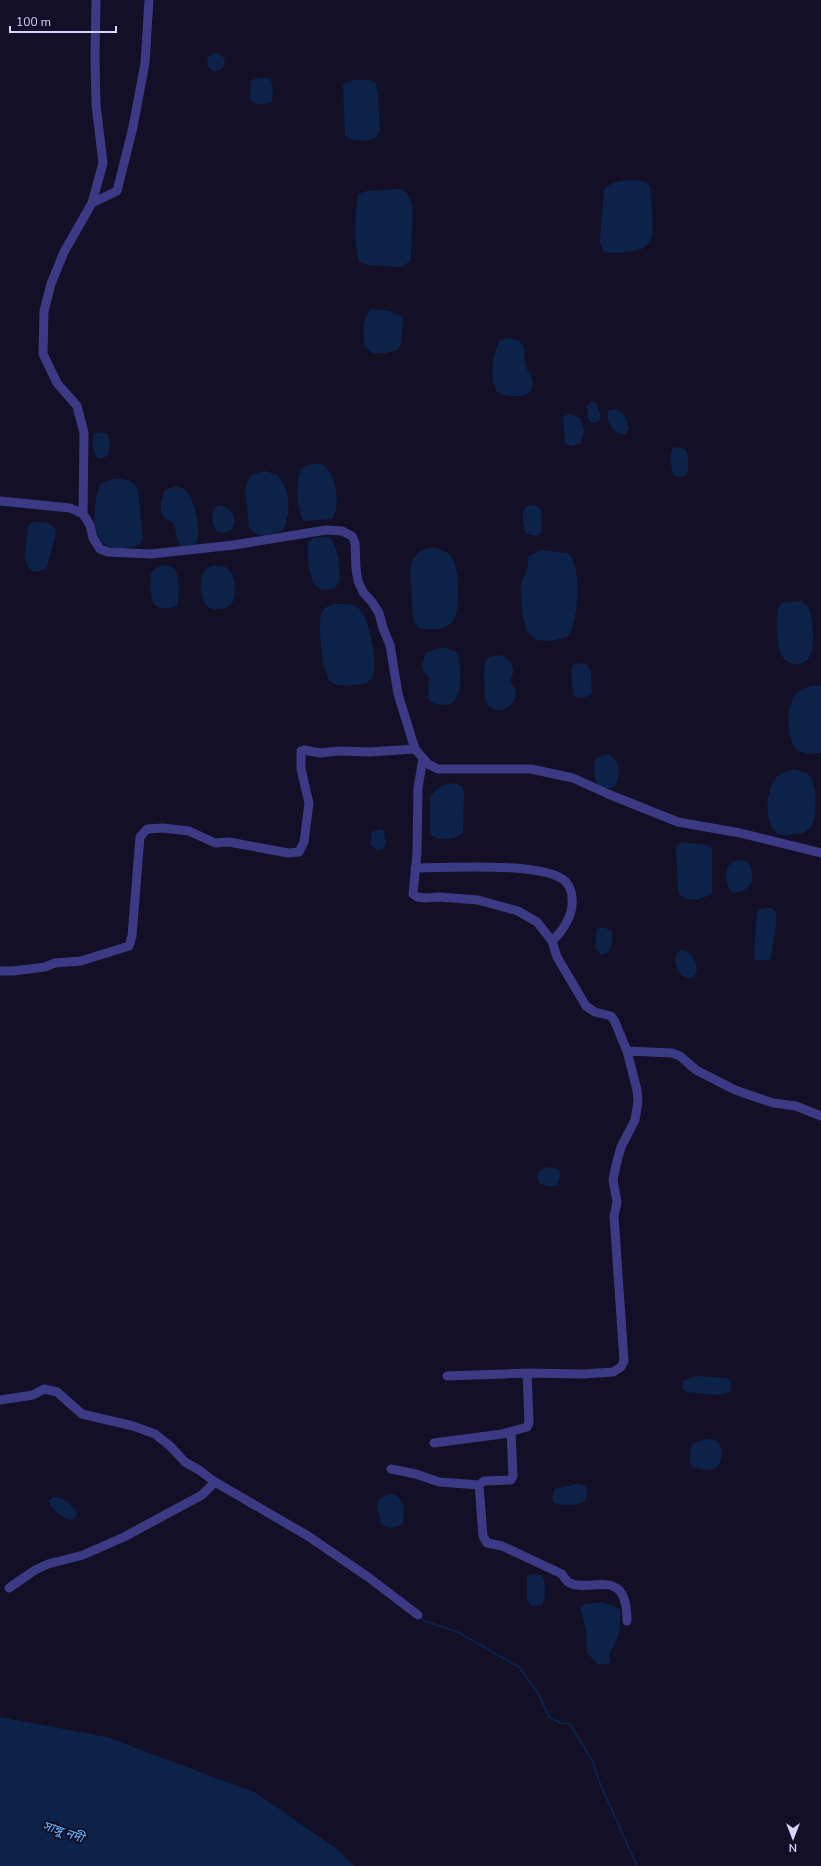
<svg xmlns="http://www.w3.org/2000/svg" width="821" height="1866" viewBox="0 0 821 1866" font-family="'Nunito Sans','Noto Sans Bengali',sans-serif">
<style>
.water{fill:#0c2248}
.lines{fill:none;stroke-linecap:round;stroke-linejoin:round}
.stream{stroke:#0c2248;stroke-width:2}
.minor{stroke:#3d3a85;stroke-width:9}
.labels{text-anchor:middle;dominant-baseline:central;stroke-width:4;stroke-linejoin:round;paint-order:stroke}
.water-label{font-size:13px;font-style:italic;fill:#62b6ff;stroke:#130f26}
</style>
<rect width="100%" height="100%" fill="#130f26"/>
<!-- water -->
<path class="water" d="M207 62a9 9 0 1 1 18 0a9 9 0 1 1-18 0Z
M256,78h11l4,2 2,8 -1,13c-6,5 -17,4 -22,-1l1,-19z
M352,80h18l6,3 2,13 2,34c-2,14 -24,11 -33,8l-2,-3 -2,-51z
M635,180l11,2 4,5c1,13 6,44 -1,56 -5,7 -15,8 -23,9 -8,1 -14,2 -22,0l-3,-6 -1,-6 4,-50c7,-10 19,-9 31,-10z
M400,189c17,6 12,30 12,44 -1,10 0,19 -2,28l-9,6 -34,-2 -8,-3c-6,-21 -4,-47 -1,-68l9,-3z
M372,309l18,2 13,6 -2,27 -4,6 -10,3h-15l-7,-6c-2,-13 -4,-29 7,-38z
M510,338l7,2 6,5c2,8 1,15 3,22 2,4 5,8 6,12 5,21 -21,18 -33,15 -12,-13 -6,-40 1,-54z
M592,401l4,2 4,10v7l-4,3h-5l-3,-5 -1,-12z
M615,409c9,2 12,11 14,19l-3,6c-12,2 -20,-11 -18,-23z
M571,414l9,4 4,12 -3,13 -9,3 -7,-2 -2,-26 3,-3z
M99,432l9,2 2,12 -2,9c-14,12 -18,-11 -14,-21z
M676,447l9,2c4,6 5,19 1,26l-6,2 -6,-2c-3,-8 -6,-19 -1,-27z
M321,464c15,7 21,42 11,55l-28,2c-7,-7 -9,-43 -3,-51 4,-6 13,-6 20,-6z
M266,471c4,2 9,2 12,5 13,14 13,38 5,54 -13,5 -24,11 -34,-3l-4,-39 5,-12 10,-4z
M112,479c12,0 20,-1 26,11l5,49 -3,5c-49,20 -51,-27 -40,-60z
M172,487c5,0 8,-1 12,2 11,8 18,43 12,55 -5,3 -9,3 -16,1l-3,-7 -3,-14c-2,-3 -5,-3 -8,-5 -9,-6 -4,-21 -1,-29z
M218,505c20,1 24,33 -1,27 -5,-7 -8,-20 1,-27z
M535,505l6,4 1,22 -5,5 -11,-2c-3,-8 -6,-22 1,-28z
M37,522c8,0 18,1 19,11l-9,34c-4,5 -12,5 -18,3l-4,-11 2,-27 1,-5 3,-4z
M319,537h11c7,7 12,34 9,45 -2,5 -6,8 -12,8 -20,2 -19,-34 -19,-47l5,-5z
M433,547c5,2 13,4 17,8 7,8 8,23 8,33 1,32 -5,46 -39,40l-6,-9 -3,-50 2,-9 8,-9z
M541,550l27,3c15,15 10,65 1,83 -32,11 -45,5 -47,-30 0,-7 -1,-15 -1,-22 1,-5 4,-9 6,-14 1,-4 1,-9 1,-13z
M163,565c5,1 9,1 12,5 5,8 4,27 2,36 -30,9 -27,-12 -26,-33l5,-5z
M224,566c11,6 13,23 9,35 -3,9 -21,11 -27,4 -6,-7 -7,-29 0,-36 4,-4 12,-3 18,-3z
M801,601l7,5c5,15 13,60 -13,58 -6,0 -11,-4 -14,-10 -5,-11 -4,-34 -3,-46l4,-5z
M335,604c7,0 17,-1 23,4 11,8 20,54 15,67 -2,7 -9,10 -17,10 -7,1 -20,2 -26,-4 -8,-10 -13,-58 -8,-69 3,-5 7,-7 13,-8z
M438,648h7l12,4c4,11 6,40 -3,49 -5,6 -17,4 -24,1l-2,-5 1,-19 -6,-7 -1,-6 4,-12z
M502,655c11,7 14,15 8,26 2,4 5,6 6,11 1,14 -18,25 -28,13 -5,-7 -3,-17 -4,-24 0,-9 -1,-17 4,-24z
M574,663l12,1 5,7 1,22c-6,5 -12,7 -19,2l-2,-26z
M815,685l6,1v67c-7,1 -18,2 -24,-3 -11,-11 -11,-41 -3,-53 5,-8 13,-10 21,-12z
M609,754c11,7 12,21 6,32l-10,4 -8,-5 -3,-12 1,-14 7,-4z
M794,769c4,2 11,3 14,5 10,8 10,47 1,55 -4,4 -9,5 -14,5 -4,1 -11,2 -15,1 -18,-8 -15,-50 -1,-60 4,-3 10,-4 15,-6z
M454,783l8,3 2,8 -1,39c-8,7 -25,9 -32,1l-1,-4v-33c6,-8 13,-13 24,-14z
M380,829l4,2 2,12 -3,6 -6,1 -6,-4v-12l2,-3z
M684,842l22,3 6,3v45c-9,7 -28,11 -34,-2l-2,-42 1,-4z
M744,860l5,3c7,16 4,28 -16,30 -8,-7 -8,-18 -5,-27l7,-5z
M766,908h6l4,4v11l-5,35 -2,2h-14l-1,-9 3,-38 3,-4z
M603,927l9,4v12l-3,9 -8,3 -6,-7 2,-19z
M682,950c11,2 15,12 15,22l-5,6c-13,1 -16,-10 -17,-21l3,-5z
M549,1167l10,3 1,5 -2,10 -7,2 -11,-3c-5,-10 -3,-15 9,-17z
M696,1376l32,2 3,4 -1,10 -14,3 -29,-3 -4,-3v-8z
M705,1439c3,0 7,0 10,1 10,5 9,26 -2,29 -6,2 -14,0 -20,-1 -6,-7 -3,-16 -1,-24z
M577,1484l8,2 3,4 -3,11c-8,5 -23,6 -32,1v-9l2,-4z
M389,1494c16,0 17,20 13,31l-11,3 -10,-4 -4,-18 2,-7z
M52,1497c9,-2 21,8 25,16l-2,5 -3,2c-9,-2 -21,-10 -23,-19z
M532,1574l10,1c4,7 4,23 0,30l-10,1 -5,-6v-24z
M603,1602l17,7c1,18 -1,30 -11,45l2,9 -12,2 -12,-12 -1,-23 -6,-23 5,-3z
M0,1717l107,20 149,56 81,56 17,17h-354z"/>
<g class="lines">
<!-- stream -->
<path class="stream" d="M421,1617l3,4 32,10 63,36 19,26 11,24 12,6 9,1 23,38 6,19 38,85"/>
<!-- minor -->
<path class="minor" d="M92,203l25,-12 16,-64 12,-64 4,-63
M0,501l70,7 13,6 7,11 3,13 7,11 8,3 43,2 83,-9 92,-15 16,1 10,5 3,7 1,26 2,12 5,11 9,10 7,11 4,15 7,17 8,49 17,55 13,15 10,5h93l42,9 35,16 70,28 62,11 81,20
M83,514l1,-81 -7,-27 -20,-23 -14,-29 1,-43 7,-27 13,-32 28,-49 11,-40 -7,-58 -1,-48 1,-57
M423,758l-5,30 -1,65 -4,41 4,3 9,1 13,-1 39,3 40,11 19,11 15,19 5,16 29,49 9,6 16,4 4,6 12,29 45,2 8,3 16,14 39,20 38,13 23,3 25,10
M415,868c30,0 131,-7 151,14 4,5 6,10 6,16 2,16 -9,33 -20,43
M0,971h13l32,-4 10,-4 26,-2 48,-15 3,-10 8,-99 7,-8 16,-1 26,3 26,12 14,-1 59,11 11,-1 5,-10 5,-39 -8,-34v-18l3,-1 16,3 19,-2 30,1 46,-3
M447,1376l80,-3 57,1 29,-2 8,-5 3,-6 -10,-145 3,-14 -4,-22 3,-15 5,-18 14,-27 3,-19 -1,-11 -10,-39
M0,1400l33,-5 11,-6 13,3 25,22 51,12 22,8 15,12 15,16 14,8 16,12 93,54 60,41 50,38
M511,1432l2,44 -2,4 -27,1 -5,4 4,51 4,7 15,3 60,28c1,2 4,6 6,8 17,11 50,-11 57,20 2,6 2,13 2,19
M434,1443l68,-9 25,-7 2,-5 -2,-49
M391,1469l25,5 23,8 40,3
M9,1588l26,-18 13,-6 35,-9 41,-18 78,-42 13,-13"/>
</g>
<g class="labels">
<!-- water labels -->
<g class="water-label">
<text transform="translate(63 1832) rotate(19)">সাঙ্গু নদী</text>
</g>
</g>
<!-- north arrow -->
<g transform="translate(793 1838) rotate(180)" stroke="#130f26" stroke-width="3" paint-order="stroke">
<path d="M0-3L7 15L0 10L-7 15Z" fill="#d9d4ff"/>
<text y="-6" font-size="11" font-weight="bold" text-anchor="middle" fill="#d9d4ff">N</text>
</g>
<!-- scale -->
<path d="M10 26v6h106v-6" fill="none" stroke="#d9d4ff" stroke-width="2"/>
<text x="16" y="26" font-size="12" fill="#d9d4ff" stroke="#130f26" stroke-width="3" paint-order="stroke">100 m</text>
</svg>
